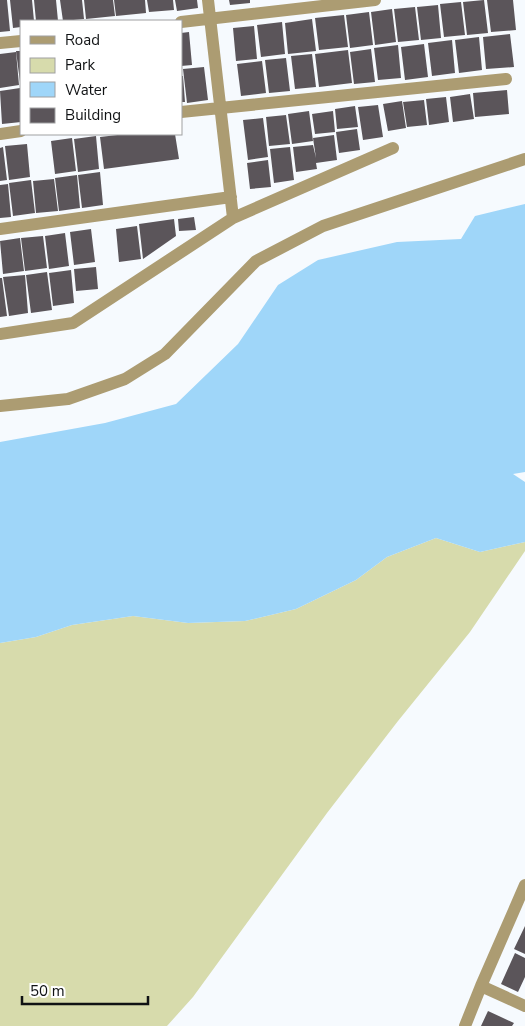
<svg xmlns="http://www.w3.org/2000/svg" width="525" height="1026" viewBox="0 0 525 1026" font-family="'Nunito Sans',sans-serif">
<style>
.green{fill:#d7dbac}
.water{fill:#9fd6f9}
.building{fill:#5b555a}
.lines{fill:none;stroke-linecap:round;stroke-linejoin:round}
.street{stroke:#ac9c72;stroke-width:12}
</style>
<rect width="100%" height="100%" fill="#f6fafe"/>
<!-- green -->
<path class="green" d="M436,538l44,14 45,-10v9l-55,81 -72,89 -71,92 -134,184 -26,29h-167v-383l36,-6 36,-12 61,-9 55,7 57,-2 51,-12 60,-29 31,-23z"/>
<!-- water -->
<path class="water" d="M525,204v268l-12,2 12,8v60l-45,10 -44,-14 -49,19 -31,23 -60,29 -51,12 -57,2 -55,-7 -61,9 -36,12 -36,6v-201l105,-19 71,-19 62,-60 40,-59 40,-25 79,-18 64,-3 14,-23z"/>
<!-- building -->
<path class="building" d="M0,0h7l3,31 -10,1z
M10,0h22l2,21h-13v6l-8,1z
M34,0h22l2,21h-22z
M60,0h22l2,19 -21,2z
M84,0h29l2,16 -29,3z
M114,0h31l1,13 -30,3z
M147,0h26l1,10 -25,2z
M175,0h22l1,8 -21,3z
M229,0h21v3l-20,2z
M484,0l4,33 -21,2 -4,-33z
M487,0h26l3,30 -25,2z
M461,2l4,33 -21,2 -4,-33z
M438,5l3,33 -20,2 -4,-33z
M415,7l4,33 -21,2 -4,-33z
M392,9l4,33 -21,3 -4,-33z
M369,12l4,33 -23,3 -4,-33z
M344,15l4,32 -29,3 -4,-32z
M312,19l4,32 -28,3 -3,-31z
M282,22l3,32 -24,3 -4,-32z
M254,26l3,33 -21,2 -3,-33z
M189,32l3,33 -11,1v-33z
M510,34l4,33 -28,2 -3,-32z
M479,37l3,33 -23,3 -4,-33z
M452,40l3,33 -23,3 -4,-33z
M424,44l4,33 -23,3 -4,-33z
M398,45l3,33 -23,2 -4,-32z
M371,49l4,33 -21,2 -4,-32z
M348,50l4,33 -33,4 -4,-33z
M16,51h5v31h-1z
M16,52l3,33 -19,3v-34z
M312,54l4,33 -21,2 -4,-33z
M286,58l4,33 -21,2 -4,-33z
M262,61l4,32 -25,3 -4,-32z
M204,67l4,33 -21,3 -4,-34z
M181,76h2l2,26h-4z
M20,88l1,34 -19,2 -2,-33z
M507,90l2,24 -34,3 -2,-24z
M470,94l4,25 -21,3 -3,-25z
M446,97l3,25 -20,3 -3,-26z
M424,100l3,25 -20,2 -4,-25z
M402,101l4,27 -18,3 -5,-27z
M378,105l5,32 -20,3 -5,-33z
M355,106l3,21 -21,2 -2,-20z
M309,111l4,30 -21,3 -4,-30z
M333,111l2,21 -20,2 -3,-20z
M286,115l4,29 -21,2 -3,-29z
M263,118l5,39 -20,3 -5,-40z
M357,129l3,21 -21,3 -3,-21z
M126,134h49l4,25 -75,10 -4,-32z
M334,135l3,25 -21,3 1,6 -21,3 -3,-25 20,-2 3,13 -3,-20z
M96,136l3,33 -21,3 -4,-33z
M72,138l4,33 -21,3 -4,-33z
M27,144l3,33 -21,3 -4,-34z
M3,147l4,33 -7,1v-33z
M290,147l4,33 -20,3 -4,-34z
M268,160l3,27 -21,2 -3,-26z
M100,172l3,33 -21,3 -4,-33z
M77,175l3,33 -21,3 -4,-33z
M54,179l4,32 -22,2 -3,-32z
M31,180l4,33 -22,3 -4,-33z
M8,184l3,33 -11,1v-33z
M194,217l2,13 -17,1 -1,-12z
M174,219l2,17 -33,23 -4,-35z
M137,226l4,33 -22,3 -3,-33z
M91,229l4,33 -21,3 -4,-33z
M65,233l4,33 -20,3 -4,-33z
M43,236l4,32 -22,3 -4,-33z
M20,238l4,33 -21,3 -3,-33z
M96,267l2,22 -22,2 -2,-22z
M71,270l3,33 -21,3 -4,-33z
M47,272l5,38 -21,3 -5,-38z
M25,275l3,38 -19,3 -6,-39z
M0,278h2l5,38 -7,1z
M525,926v28l-11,-5z
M515,953l10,5v19l-7,15 -17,-8z
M488,1011l26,12 -2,3h-31z"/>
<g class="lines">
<!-- street -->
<path class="street" d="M208,0l25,218
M181,22l194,-22
M0,43l21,-2
M181,112l325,-33
M0,134l21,-3
M0,229l231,-32
M0,334l73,-11 160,-105 160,-70
M0,406l68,-7 57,-20 40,-25 91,-93 67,-35 202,-67
M481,986l44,20
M465,1026l16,-40 44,-101"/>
</g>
<!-- legend -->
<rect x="20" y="20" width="162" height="115" fill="#ffffff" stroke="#9fa0a1"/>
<rect x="30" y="36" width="25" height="8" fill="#ac9c72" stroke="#9fa0a1"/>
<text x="65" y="45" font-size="15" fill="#101214">Road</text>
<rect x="30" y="58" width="25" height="15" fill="#d7dbac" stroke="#9fa0a1"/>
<text x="65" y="70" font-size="15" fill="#101214">Park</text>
<rect x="30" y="82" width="25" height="15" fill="#9fd6f9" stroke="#9fa0a1"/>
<text x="65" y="95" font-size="15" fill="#101214">Water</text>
<rect x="30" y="108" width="25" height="15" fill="#5b555a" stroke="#9fa0a1"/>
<text x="65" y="120" font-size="15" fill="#101214">Building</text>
<!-- scale -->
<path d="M22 996v8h126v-8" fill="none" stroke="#101214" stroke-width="2.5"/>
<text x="30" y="996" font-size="15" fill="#101214" stroke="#ffffff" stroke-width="4" paint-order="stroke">50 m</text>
</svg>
